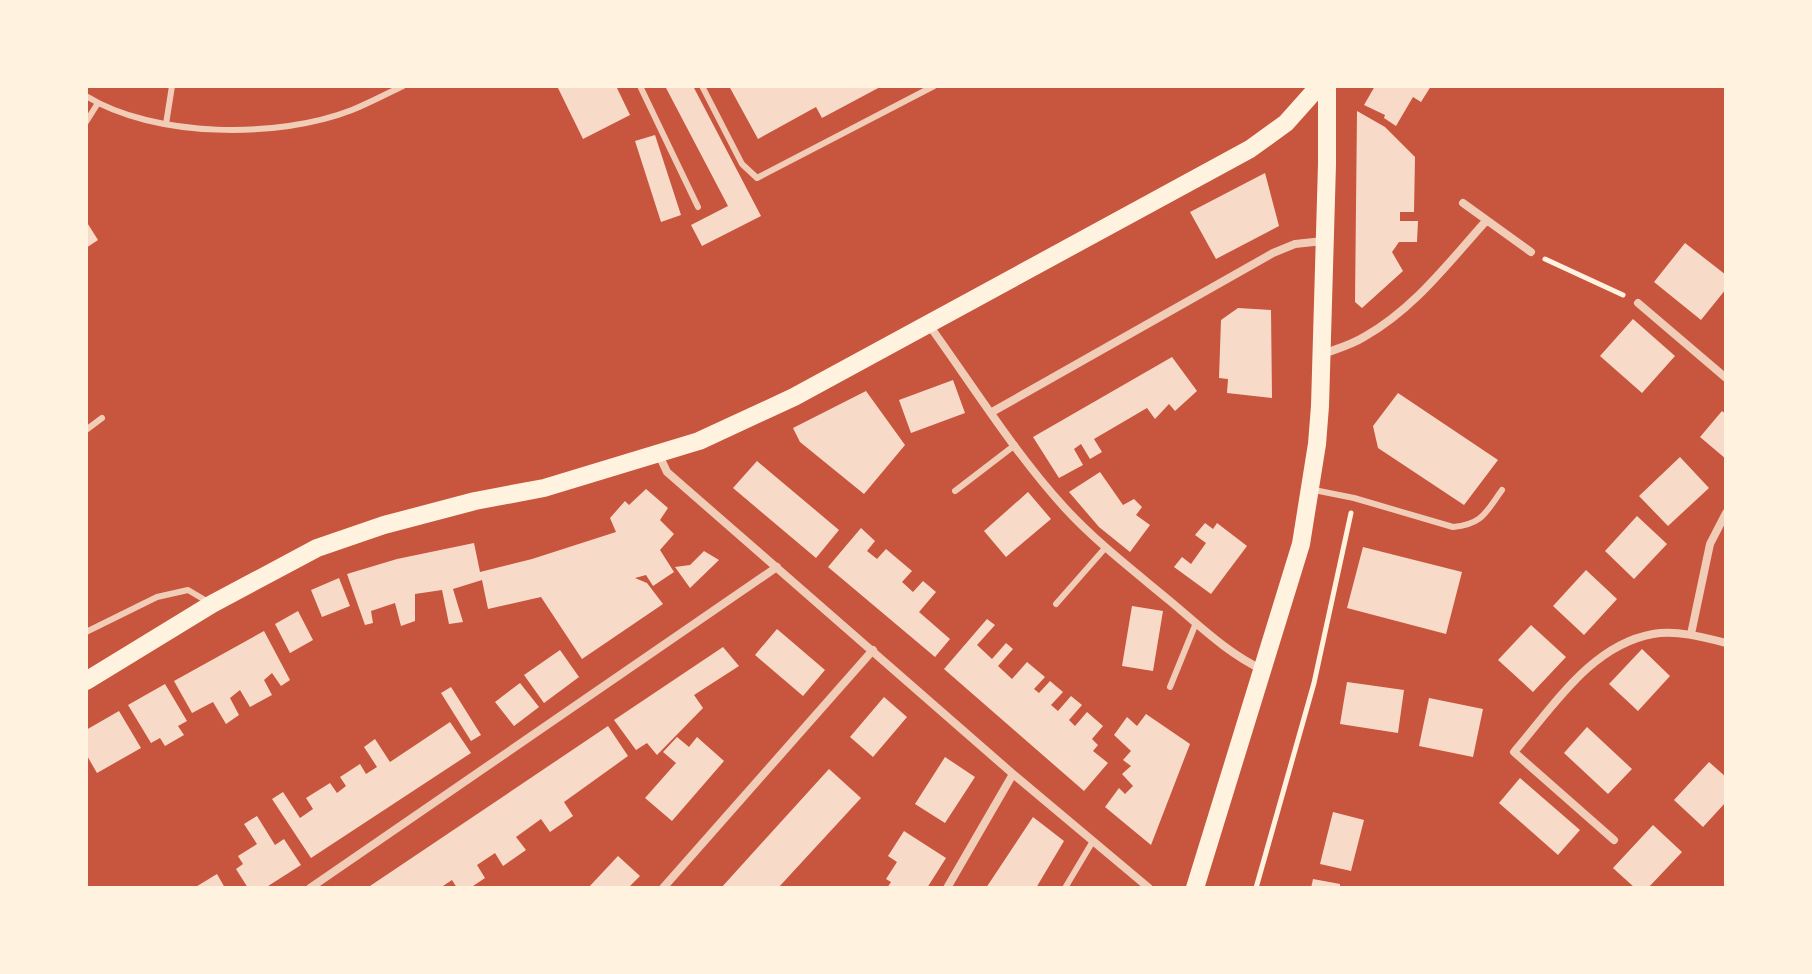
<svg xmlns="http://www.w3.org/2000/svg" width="1812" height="974" viewBox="0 0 1812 974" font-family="Jost,sans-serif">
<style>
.building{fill:#f7dbc8}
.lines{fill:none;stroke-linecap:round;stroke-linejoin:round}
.path{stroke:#fff3e0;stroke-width:5}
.service{stroke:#f1ccb7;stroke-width:6}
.minor{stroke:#f1ccb7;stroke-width:8}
.primary{stroke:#fff3e0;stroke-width:18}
</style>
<rect width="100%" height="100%" fill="#c8553d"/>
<!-- building -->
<path class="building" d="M557,86h59l14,29 -47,24z
M665,86h28l68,130 -59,30 -11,-21 37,-19z
M729,86h153l-60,32 -6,-11 -58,32z
M1375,86h56l-10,16 -8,-5 -17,29 -12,-8 1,-3 -21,-10z
M1357,111l28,16 30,30 -1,55h-14v9h18l-1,21h-18l-7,10 11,19 -41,37 -7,-6z
M655,135l26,80 -20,7 -26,-81z
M1265,173l14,53 -63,33 -26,-47z
M86,221l12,19 -12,8z
M1685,243l41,32v14l-25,31 -47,-38z
M1238,308l33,2 1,88 -45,-5 1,-14 -9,-1 2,-58z
M1633,319l42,37 -33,37 -42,-37z
M1172,357l25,34 -22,20 -6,-7 -14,15 -8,-11 -53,31 8,13 -12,7 -9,-15 -7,5 9,16 -24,13 -26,-41z
M953,380l12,33 -54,20 -12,-33z
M866,391l39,54 -41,49 -64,-52 -7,-14z
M1398,393l100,67 -34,45 -86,-57 -5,-22z
M1722,411l4,3v45l-26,-22z
M1680,457l29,31 -41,38 -29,-30z
M757,461l82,69 -23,28 -83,-70z
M1100,472l23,33 11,-6 8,8 -6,8 14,10 -20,27 -31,-25 -30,-35z
M646,489l22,19 -8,12 14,14 -14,16 14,22 -21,14 -7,-11 -11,3 12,5 16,21 -81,55 -41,-62 -53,12 -6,-29 -29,9 10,33 -14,2 -7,-34 -27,4v27l-14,5 -6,-23 -24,8 2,12 -8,2 -18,-51 50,-15 77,-16 6,29 52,-13 84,-27 -6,-14 15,-17 4,4z
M1028,492l23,27 -45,38 -22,-26z
M1637,516l30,28 -33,35 -29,-28z
M1205,523l8,6 4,-6 30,23 -36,48 -37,-27 8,-10 9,7 15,-21 -11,-8z
M861,528l14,13 -8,10 10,8 9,-10 26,22 -10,11 11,10 10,-11 13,11 -17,20 31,27 -15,18 -107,-90z
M1363,547l99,25 -16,62 -99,-26z
M704,551l15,9 -29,28 -15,-21 15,-2z
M1586,570l31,29 -33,36 -31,-29z
M339,578l11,28 -28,11 -11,-27z
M1132,606l31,5 -10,60 -31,-5z
M298,611l15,29 -23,13 -15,-29z
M987,619l8,6 -18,20 15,14 14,-16 7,6 -15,17 14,13 15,-17 18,15 -11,12 5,4 11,-12 13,11 -12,13 7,6 13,-15 11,9 -13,15 6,6 12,-14 16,14 -11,13 6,6 -5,6 15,12 -24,28 -140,-122z
M1531,625l35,32 -33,35 -35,-32z
M777,629l48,41 -22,26 -48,-41z
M264,631l26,49 -9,6 -9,-13 -8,7 8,15 -22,12 -10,-17 -10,8 9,17 -13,9 -13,-22 -21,11 -18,-32z
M723,647l16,19 -45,29 9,13 -46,47 -10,-12 -11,7 -22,-30z
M1642,649l28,27 -32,35 -29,-27z
M560,650l19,27 -35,26 -20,-28z
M1347,682l57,8 -6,43 -58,-9z
M520,683l19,24 -25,19 -19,-24z
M165,684l22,37 -9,5 6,9 -19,11 -5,-8 -9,5 -23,-38z
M451,687l30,48 -10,6 -30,-48z
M884,697l23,20 -34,40 -23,-20z
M1429,698l54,11 -10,48 -54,-11z
M119,711l22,37 -44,25 -11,-19v-24z
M1146,714l44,30 -39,101 -46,-38 14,-19 6,6 8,-8 -11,-12 9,-8 -8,-6 8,-9 -17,-16 13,-18 10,9z
M450,722l21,31 -160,105 -39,-59 11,-7 17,26 13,-9 -7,-11 24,-15 7,10 9,-7 -6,-9 20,-13 6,10 11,-7 -13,-20 11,-8 15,23z
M608,726l20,30 -64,46 9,14 -23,16 -9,-13 -25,18 10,13 -23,16 -8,-13 -18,12 8,13 -15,10h-13l-5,-8 -12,8h-73z
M1587,727l45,42 -24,25 -44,-41z
M677,737l12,10 8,-10 27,24 -52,60 -27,-23 31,-35 -13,-11z
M945,757l30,20 -30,46 -30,-19z
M1709,762l17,15v25l-23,25 -29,-27z
M829,769l32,29 -83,90h-57z
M1520,778l60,52 -22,25 -59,-52z
M1333,812l31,8 -13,51 -31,-7z
M257,816l18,29 9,-6 17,26 -36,23h-17l-12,-19 7,-5 -5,-8 19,-12 -13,-20z
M1033,817l31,24 -28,47h-50z
M1653,825l29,27 -34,36h-13l-22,-20z
M904,831l42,27 -19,30h-40l4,-6 -5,-3 11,-17 -9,-6z
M618,856l22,20 -12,12h-40z
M217,874l8,14h-31z
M1313,879l27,5v4h-29z"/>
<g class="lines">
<!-- path -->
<path class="path" d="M1545,259l78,36
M1256,888l58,-205 37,-170"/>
<!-- service -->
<path class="service" d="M640,86l58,121
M702,86l40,78 15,14 177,-92
M86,96c68,42 192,43 266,14 17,-7 34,-16 51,-24
M86,122l12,-19
M166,124l6,-38
M86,430l16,-12
M1314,490l40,8 99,29c30,-3 33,-15 49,-37
M955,491l60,-46
M1056,604l50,-57
M86,632l71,-35 31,-7 22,13
M1170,687l26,-64
M1065,888l28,-47"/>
<!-- minor -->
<path class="minor" d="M1463,203l68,49
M1638,303l88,75
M929,325c44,61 85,127 135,182 32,35 70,64 106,94 30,25 57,52 93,69
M1323,354c13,-5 28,-9 41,-17 50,-28 84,-74 122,-116
M992,412l281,-159 22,-9 28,-3
M659,455l8,17 346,302 136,114
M1691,634l19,-90 16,-31
M1614,840l-100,-88c39,-45 77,-107 139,-118 24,-4 50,3 73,9
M310,888l467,-321
M663,888l210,-238
M947,888l66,-114"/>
<!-- primary -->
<path class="primary" d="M86,681l126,-77 105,-56 67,-23 91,-24 69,-13 155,-47 95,-44 456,-248 36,-26 33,-37
M1195,888l106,-344 16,-100 3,-38 7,-242v-78"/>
</g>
<!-- border -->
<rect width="1812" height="974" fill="none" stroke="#fff3e0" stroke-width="176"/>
</svg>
